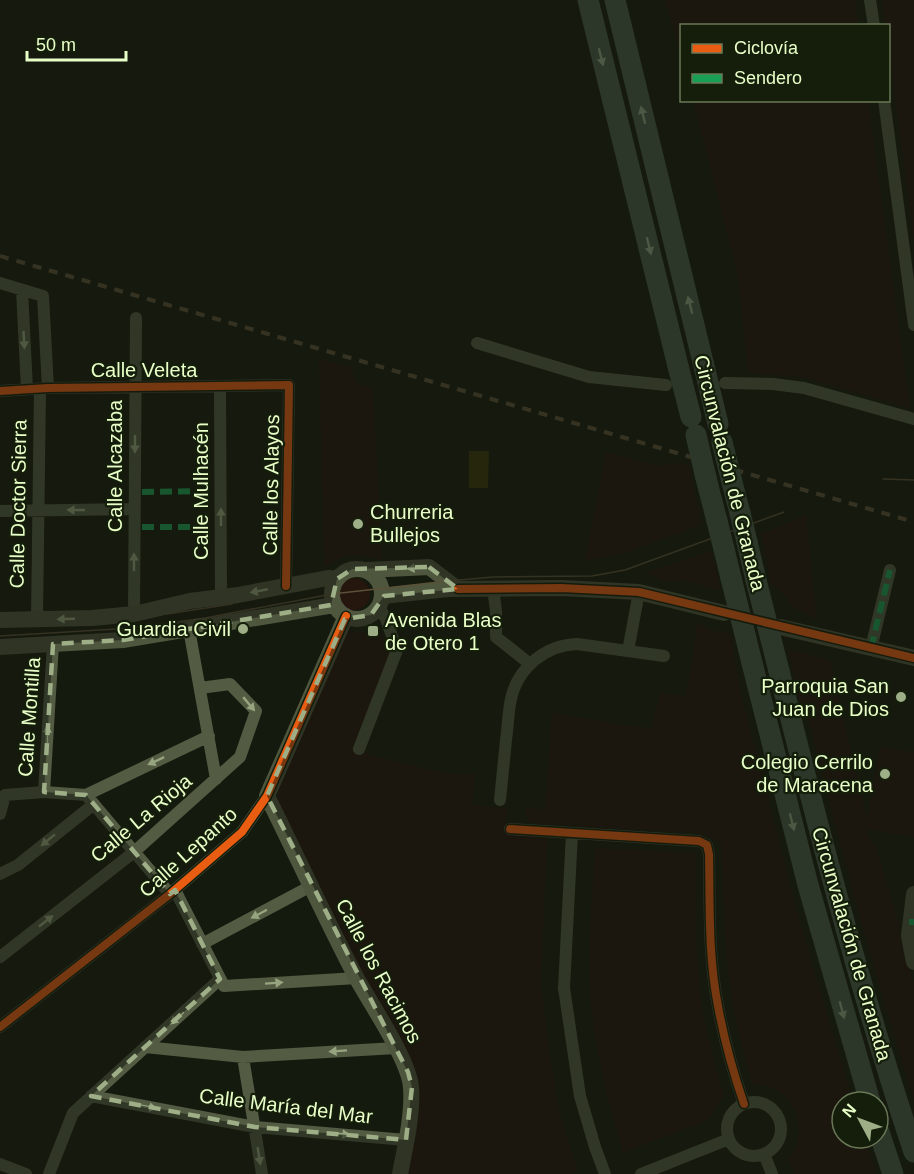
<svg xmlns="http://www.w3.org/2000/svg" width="914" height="1174" viewBox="0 0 914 1174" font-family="Arial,sans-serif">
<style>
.green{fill:#25160e}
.water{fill:#383508}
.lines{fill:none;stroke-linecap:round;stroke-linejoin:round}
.street{stroke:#535b43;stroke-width:12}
.secondary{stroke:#4e563e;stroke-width:16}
.highway{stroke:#475b4a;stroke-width:21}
.tram{stroke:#5b5138;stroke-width:1.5}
.rail{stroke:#5b5138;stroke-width:4;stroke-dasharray:9 8;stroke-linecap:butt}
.highway-bridge{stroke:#475b4a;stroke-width:21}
.quiet{stroke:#1a9f57;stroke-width:6;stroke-dasharray:12 6;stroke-linecap:butt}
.cycleway-casing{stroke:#151e0b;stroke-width:11}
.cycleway{stroke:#e95d12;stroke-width:8}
.oneway{fill:#8fa583}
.oneway2{fill:#96a57f}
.oneway3{fill:#93a27c}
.marked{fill:none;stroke:#9eaf87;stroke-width:4.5;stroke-dasharray:12 8;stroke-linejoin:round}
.poi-dot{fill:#9eaf87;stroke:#151e0b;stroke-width:2}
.labels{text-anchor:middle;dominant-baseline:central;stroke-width:4.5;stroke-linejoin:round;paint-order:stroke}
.street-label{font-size:20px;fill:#e8ffc8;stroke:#151e0b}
.poi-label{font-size:20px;fill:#e8ffc8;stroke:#151e0b;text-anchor:end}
</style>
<rect width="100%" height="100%" fill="#151a0f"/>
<!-- green -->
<path class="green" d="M665,0h190l3,25 -176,1 -1,30z
M882,0h32v240l-25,-188 -1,-26 -3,-1z
M693,101h175l42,307 -108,-31 -54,-4 -10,-98z
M319,359l32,8 5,16 17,5 9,172c-26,-8 -36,-8 -58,8z
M606,452l54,14 16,-3 13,2 13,59 -74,28 -43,9z
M806,515l11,104 -28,-14 -2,-8 -16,-12 -10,-51z
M711,551l10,40 -38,-11 -11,2 -11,-2 -15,-7z
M338 594a16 16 0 1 1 32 0a16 16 0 1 1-32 0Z
M696,622l14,8 21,4 8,51 57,224 57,193h-11v36h23l12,36h-83l-6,-15c3,-6 8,-11 9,-17 7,-22 -5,-46 -26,-55 -5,-2 -13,-2 -19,-3 -9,-33 -18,-65 -22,-99 -7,-47 -6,-95 -9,-142l-12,-6 -14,-4 -166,-10 -5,-15 21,1 7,-97 67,13 32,3 9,-35 26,3 10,-60z
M346,631l35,2 11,17 -37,96 15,9 58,14 26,5h21l-3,31 35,3 -2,24 42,6 -6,146 9,74 11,60 17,53 -7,3h-165l9,-87 -139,-289 36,-91z
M788,649l42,11 37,160 13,-73 34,5v85l-48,-8 11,22 23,75 -1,8 15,48v118c-41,-129 -76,-260 -108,-392l-6,-5z
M595,848l101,5c-1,44 -1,87 3,130 4,38 14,76 25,113l-9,11 -5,12 -87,34c-15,-54 -31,-110 -33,-167 -2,-46 2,-92 5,-138z"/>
<!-- water -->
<path class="water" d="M469,451h20l-1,37h-19z"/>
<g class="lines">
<!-- street -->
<path class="street" d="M870,0l4,26
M884,100l30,225
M0,283l43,13 5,92
M22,290l5,99
M477,343l112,34 77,8
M725,383l48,1 31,4 110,31
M220,386l1,211
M0,391l48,-3 241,-3 -3,201
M0,511l134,-2
M493,588l3,23v26l34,27
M134,614l2,-296
M37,620l3,-231
M189,629l27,150
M871,648l19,-78
M628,651l11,-59
M359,749l38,-99 -11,-31 -7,-12
M44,792l9,-148
M86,795l84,99
M500,800c2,-20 4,-40 6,-60 2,-13 2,-28 5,-41 7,-32 35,-54 66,-55l87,12
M0,814l5,-19 39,-3 42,3 123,-59
M510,829l189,12 8,4 2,9c1,50 -1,102 9,152 6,33 15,66 26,98
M572,833l-8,155 16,108 15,51 10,27
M0,874l18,-9 76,-61
M175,890l49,96 133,-8
M202,944l109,-58
M0,957l134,-105 106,-95 16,-46 -26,-27 -30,4
M0,1027l170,-133 72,-62 25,-36
M145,1047l98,10 153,-9
M243,1057l19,117
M91,1096l164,31 151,13
M727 1129a27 27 0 1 1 54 0a27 27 0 1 1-54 0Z
M764,1154l8,20
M0,1164l26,10
M49,1174l24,-61 147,-134
M641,1174l88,-35"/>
<!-- secondary -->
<path class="secondary" d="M332 594a25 25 0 1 1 50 0a25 25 0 1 1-50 0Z
M367,570l62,-3 29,22
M383,596l65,-7 113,-1 78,4 85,21
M346,616l-79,180c30,60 58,122 89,181 14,26 54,84 55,111 2,26 -6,60 -11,86
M0,620l92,-2 42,-4 56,-13 48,-6 90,-17 9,1
M780,627l134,31
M0,647l123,-7 211,-35
M914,894l-5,42 5,26"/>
<!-- highway -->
<path class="highway" d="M588,0l90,366
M615,0l88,362
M706,478l11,43
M731,478l9,35
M747,542l9,38
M724,549l7,29
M752,663l56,222 62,217
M779,671c40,161 82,323 135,481
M878,1129l15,45"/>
<!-- tram -->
<path class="tram" d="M883,479l31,1
M167,614l65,-10
M0,636l133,-8 72,-10 127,-24 116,-13 45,-4 99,-1 33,-6 159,-58"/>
<!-- rail -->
<path class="rail" d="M0,256l914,266"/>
<!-- highway-bridge -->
<path class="highway-bridge" d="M703,362l15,62
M678,366l13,51
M696,435l10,43
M722,442l9,36
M740,513l7,29
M717,521l7,28
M731,578l21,85
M756,580l23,91"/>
<!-- quiet -->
<path class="quiet" d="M142,492l70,-1
M142,527h70
M871,648l19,-78
M909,922h5"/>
<defs>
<path id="cycleway" d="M0,391l48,-3 241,-3 -3,201
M458,589l103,-1 78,4 275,66
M510,829l189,12 8,4 2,9c1,50 -1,102 9,152 6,33 15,66 26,98
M0,1027l170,-133 72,-62 25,-36 79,-180"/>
</defs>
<!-- cycleway casing -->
<use href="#cycleway" class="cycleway-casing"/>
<!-- cycleway -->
<use href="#cycleway" class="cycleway"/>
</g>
<!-- one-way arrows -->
<defs><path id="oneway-solid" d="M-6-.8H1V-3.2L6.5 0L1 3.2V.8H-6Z" transform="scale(1.5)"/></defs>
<g class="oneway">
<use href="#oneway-solid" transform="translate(601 57) rotate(76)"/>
<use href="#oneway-solid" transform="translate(643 115) rotate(-104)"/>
<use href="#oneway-solid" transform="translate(649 246) rotate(76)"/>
<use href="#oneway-solid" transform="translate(690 305) rotate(-104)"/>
<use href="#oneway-solid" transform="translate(792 822) rotate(76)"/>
<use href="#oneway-solid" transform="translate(842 1010) rotate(75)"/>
</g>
<g class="oneway2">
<use href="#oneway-solid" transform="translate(24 340) rotate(87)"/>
<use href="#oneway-solid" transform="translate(135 444) rotate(90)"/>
<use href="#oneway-solid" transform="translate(76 510) rotate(180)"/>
<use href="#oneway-solid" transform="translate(221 517) rotate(-90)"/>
<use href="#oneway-solid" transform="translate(134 562) rotate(-90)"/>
<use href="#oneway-solid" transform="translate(249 704) rotate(50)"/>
<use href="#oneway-solid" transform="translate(47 734) rotate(-86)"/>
<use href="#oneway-solid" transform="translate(156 761) rotate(155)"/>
<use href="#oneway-solid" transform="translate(48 840) rotate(141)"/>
<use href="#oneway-solid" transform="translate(259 914) rotate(152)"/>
<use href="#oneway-solid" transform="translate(46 921) rotate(-38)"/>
<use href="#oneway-solid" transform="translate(274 983) rotate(-4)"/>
<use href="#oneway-solid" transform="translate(177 1018) rotate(137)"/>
<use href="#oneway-solid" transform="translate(338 1051) rotate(176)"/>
<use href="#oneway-solid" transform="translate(148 1107) rotate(11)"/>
<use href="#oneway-solid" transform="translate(341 1134) rotate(5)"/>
<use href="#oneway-solid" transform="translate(259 1156) rotate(81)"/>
</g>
<g class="oneway3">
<use href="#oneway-solid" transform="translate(416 568) rotate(176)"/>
<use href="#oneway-solid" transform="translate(259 591) rotate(169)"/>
<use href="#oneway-solid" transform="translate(66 619) rotate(178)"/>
</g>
<!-- marked area -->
<path d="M0 0H914V1174H0ZM429,567l29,22 -74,7 -13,19 -26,4 -78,177 141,276 4,15 -6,53 -151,-13 -164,-31 129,-117 -45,-89 -5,4 -84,-99 -42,-3 9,-148 70,-4 208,-35 6,-26 15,-10z" fill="#151a0f" fill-opacity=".55" fill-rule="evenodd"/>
<path class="marked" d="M429,567l29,22 -74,7 -13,19 -26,4 -78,177 141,276 4,15 -6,53 -151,-13 -164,-31 129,-117 -45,-89 -5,4 -84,-99 -42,-3 9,-148 70,-4 208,-35 6,-26 15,-10z"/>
<!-- markers -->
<g class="poi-dot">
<circle cx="358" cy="524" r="6"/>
<circle cx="243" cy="629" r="6"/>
<rect x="367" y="625" width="12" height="12" rx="3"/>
<circle cx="901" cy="697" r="6"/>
<circle cx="885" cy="774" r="6"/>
</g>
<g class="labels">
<!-- street labels -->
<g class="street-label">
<text x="144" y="370">Calle Veleta</text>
<text transform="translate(115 466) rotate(-90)">Calle Alcazaba</text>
<text transform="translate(730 473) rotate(76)">Circunvalación de Granada</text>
<text transform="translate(271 485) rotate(-89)">Calle los Alayos</text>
<text transform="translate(201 491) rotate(-90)">Calle Mulhacén</text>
<text transform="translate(18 504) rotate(-89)">Calle Doctor Sierra</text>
<text transform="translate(29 717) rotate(-86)">Calle Montilla</text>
<text transform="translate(141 818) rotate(-40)">Calle La Rioja</text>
<text transform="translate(188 852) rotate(-42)">Calle Lepanto</text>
<text transform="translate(852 944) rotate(74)">Circunvalación de Granada</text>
<text transform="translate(379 971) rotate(62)">Calle los Racimos</text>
<text transform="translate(286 1106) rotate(7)">Calle María del Mar</text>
</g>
<!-- poi labels -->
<g class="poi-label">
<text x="370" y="512" text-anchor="start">Churreria<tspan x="370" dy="23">Bullejos</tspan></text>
<text x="385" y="620" text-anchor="start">Avenida Blas<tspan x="385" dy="23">de Otero 1</tspan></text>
<text x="231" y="629">Guardia Civil</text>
<text x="889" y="686">Parroquia San<tspan x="889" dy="23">Juan de Dios</tspan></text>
<text x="873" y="762">Colegio Cerrilo<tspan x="873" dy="23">de Maracena</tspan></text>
</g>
</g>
<!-- legend -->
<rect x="680" y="24" width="210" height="78" fill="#151e0b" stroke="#697857" stroke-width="1.5"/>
<rect x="692" y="44" width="30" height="9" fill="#e95d12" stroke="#697857" stroke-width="1.5"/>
<text x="734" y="54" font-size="18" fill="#e8ffc8">Ciclovía</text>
<rect x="692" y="74" width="30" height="9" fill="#1a9f57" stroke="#697857" stroke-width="1.5"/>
<text x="734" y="84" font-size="18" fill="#e8ffc8">Sendero</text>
<!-- north arrow -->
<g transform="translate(860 1120) rotate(311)"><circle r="28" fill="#151e0b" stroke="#697857" stroke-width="1.5"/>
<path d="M0-4.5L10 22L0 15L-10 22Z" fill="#9eaf87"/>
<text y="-9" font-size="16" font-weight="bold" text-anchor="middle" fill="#e8ffc8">N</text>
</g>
<!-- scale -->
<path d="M27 51v9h99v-9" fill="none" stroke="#e8ffc8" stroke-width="3"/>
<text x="36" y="51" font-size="18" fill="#e8ffc8" stroke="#151e0b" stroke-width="4.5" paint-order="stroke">50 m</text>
</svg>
